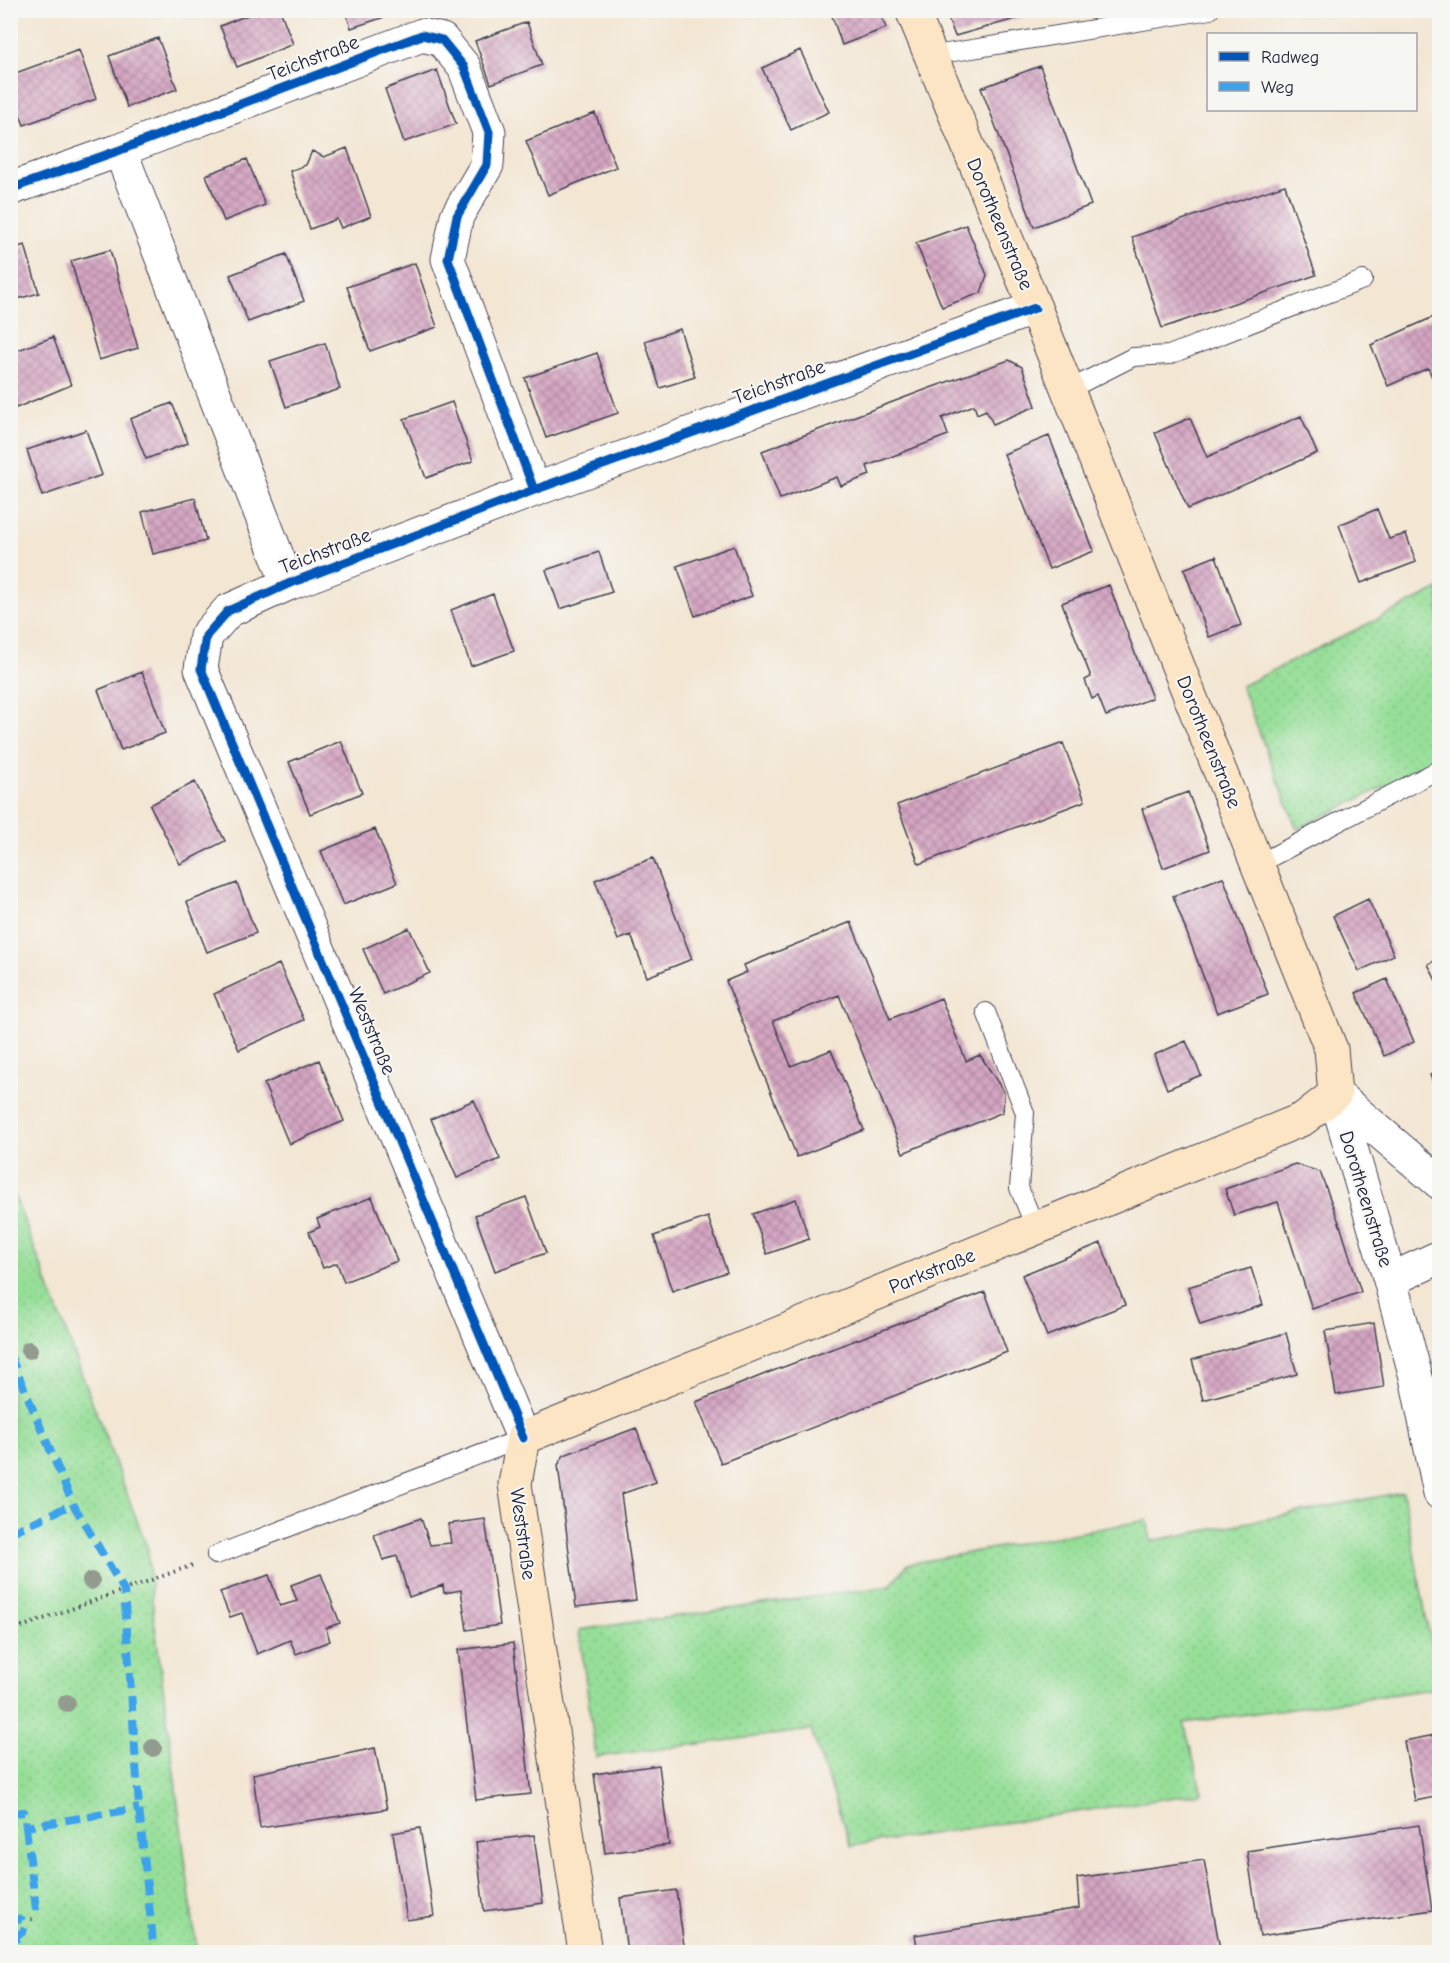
<svg xmlns="http://www.w3.org/2000/svg" width="1450" height="1963" viewBox="0 0 1450 1963" font-family="'Comic Neue',sans-serif">
<style>
.green{fill:url(#green-dots);stroke:#5c806a;stroke-width:1.5}
.building{fill:url(#building-cross-hatch)}
.lines{fill:none;stroke-linecap:round;stroke-linejoin:round}
.lane-casing{stroke:#413f52;stroke-width:20}
.street-casing{stroke:#413f52;stroke-width:35}
.secondary-casing{stroke:#413f52;stroke-width:35}
.path{stroke:#413f52;stroke-width:4;stroke-dasharray:1.5 4.5;stroke-linecap:butt}
.lane{stroke:#fff;stroke-width:18}
.street{stroke:#fff;stroke-width:33}
.secondary{stroke:#fce5c4;stroke-width:33}
.quiet{stroke:#3ea2ec;stroke-width:8;stroke-dasharray:15 8;stroke-linecap:butt}
.cycleway-casing{stroke:#f6f6f2;stroke-width:13}
.cycleway{stroke:#0057b8;stroke-width:9}
.tree{fill:#939a8f}
.labels{text-anchor:middle;dominant-baseline:central;stroke-width:4.5;stroke-linejoin:round;paint-order:stroke}
.street-label{font-size:20px;fill:#22223b;stroke:#f6f6f2}
</style>
<defs>
<pattern id="green-dots" width="8" height="8" patternUnits="userSpaceOnUse" patternTransform="scale(1.5)"><rect width="8" height="8" fill="#97df99"/><path d="M2 2h.1M6 6h.1" fill="none" stroke="#82bf85" stroke-width="1.8" stroke-linecap="round"/></pattern>
<pattern id="building-cross-hatch" width="8" height="8" patternUnits="userSpaceOnUse" patternTransform="scale(1.5)"><rect width="8" height="8" fill="#d5a5c2"/><path d="M0 0l8 8M0 8l8-8" fill="none" stroke="#ac869f"/></pattern>
</defs>
<rect width="100%" height="100%" fill="#f6f6f2"/>
<filter id="ink" filterUnits="userSpaceOnUse"><feTurbulence type="fractalNoise" baseFrequency=".0167" numOctaves="2"/><feDisplacementMap in="SourceGraphic" scale="12" xChannelSelector="R" yChannelSelector="G"/><feConvolveMatrix kernelMatrix="1 2 1 2 8 2 1 2 1" color-interpolation-filters="sRGB"/></filter>
<filter id="wash" filterUnits="userSpaceOnUse"><feTurbulence type="fractalNoise" baseFrequency=".008" numOctaves="4" result="noise"/><feDisplacementMap in="SourceGraphic" scale="24" xChannelSelector="R" yChannelSelector="G"/><feGaussianBlur stdDeviation="1.35" result="paint"/><feColorMatrix in="noise" values="0 0 0 0 0 0 0 0 0 0 0 0 0 0 0 0 0 1.4 0 .05"/><feComposite in="paint" operator="in"/></filter>
<g filter="url(#wash)">
<rect width="100%" height="100%" fill="#f3e6d3"/>
<!-- green -->
<path class="green" d="M1439,589v171l-142,69 -56,-143z
M11,1186l137,364 5,60 44,342h-186z
M1403,1492l36,196 -255,35 18,70 -351,53 -40,-116 -215,27 -17,-127 311,-44 18,-22 239,-44 4,21z"/>
<g id="blocks">
<!-- building -->
<path class="building" d="M260,10h20l13,34 -56,23 -17,-41z
M345,10h58v1l-52,17z
M830,10h49l7,18 -44,17z
M945,10h99v1l-89,25z
M527,22l15,43 -51,19 -16,-43z
M158,38l19,51 -50,18 -18,-51z
M79,50l17,49 -72,26 -14,-37v-13z
M800,50l29,62 -38,18 -29,-62z
M1040,66l51,139 -57,22 -53,-139z
M437,70l19,54 -52,18 -19,-53z
M595,113l21,54 -68,28 -22,-54z
M347,148l24,68 -30,12 -4,-9 -27,10 -20,-58 16,-6 6,-14 12,6z
M247,159l18,46 -41,16 -18,-46z
M1285,185l31,90 -154,53 -30,-91z
M966,225l21,50 -6,18 -39,14 -26,-64z
M25,245l14,48 -29,8v-52z
M110,250l28,98 -39,12 -28,-99z
M286,254l18,47 -56,21 -18,-47z
M415,263l22,64 -67,24 -23,-64z
M1440,314v80l-12,-26 -40,18 -17,-41z
M680,329l15,48 -35,11 -15,-47z
M53,337l18,48 -55,23 -6,-14v-41z
M325,343l15,46 -54,18 -16,-46z
M597,353l21,60 -72,25 -21,-60z
M1009,360l13,7 14,39 -43,18 -7,-14 -9,4 -3,-9 -32,13 6,17 -81,31 3,9 -29,11 -4,-9 -57,22 -18,-48 168,-63z
M452,402l21,59 -47,17 -22,-59z
M172,403l16,40 -42,16 -16,-40z
M1301,416l16,37 -129,56 -33,-76 35,-15 17,39z
M86,430l16,45 -60,21 -15,-46z
M1049,436l45,115 -45,18 -45,-115z
M195,498l11,43 -53,13 -11,-42z
M1377,509l12,30 17,-5 10,28 -55,21 -22,-58z
M734,546l18,50 -57,20 -18,-50z
M599,552l13,40 -52,17 -14,-39z
M1216,556l25,69 -32,12 -25,-68z
M1109,585l43,113 -46,18 -8,-20 -6,3 -7,-19 6,-3 -29,-74z
M493,594l21,57 -43,15 -20,-56z
M142,672l23,61 -44,17 -23,-60z
M341,741l21,52 -52,21 -21,-52z
M1063,743l22,58 -166,63 -22,-59z
M195,782l30,59 -45,23 -30,-59z
M1188,792l22,58 -47,18 -21,-59z
M375,829l22,54 -54,22 -22,-54z
M653,858l39,101 -45,18 -16,-42 -13,5 -23,-60z
M1223,877l45,117 -51,19 -44,-117z
M237,883l19,50 -49,19 -20,-50z
M1368,899l26,56 -35,16 -26,-55z
M851,922l39,97 51,-21 25,63 14,-6 24,37 -1,20 -100,41 -64,-158 -66,26 18,45 40,-16 33,80 -67,27 -71,-176 21,-9 -3,-7z
M409,928l21,45 -47,21 -20,-45z
M1440,958v31l-12,-25z
M279,964l25,56 -65,30 -25,-56z
M1387,979l27,63 -30,14 -28,-63z
M1186,1041l15,34 -34,14 -13,-34z
M319,1060l25,61 -55,23 -25,-60z
M1440,1070v28h-1l-9,-23z
M474,1100l26,59 -43,19 -26,-59z
M1295,1164l25,8 20,53 21,67 -49,17 -34,-107 -44,13 -9,-26z
M372,1197l25,64 -53,21 -7,-19 -14,5 -14,-36 11,-5 -3,-8z
M526,1197l20,56 -51,18 -20,-56z
M796,1199l13,40 -42,15 -14,-40z
M708,1217l19,55 -55,19 -18,-55z
M1101,1243l24,62 -78,31 -25,-61z
M1251,1268l12,37 -63,20 -12,-38z
M985,1292l22,60 -286,111 -25,-61 74,-30z
M1374,1323l10,64 -48,8 -11,-64z
M1286,1333l11,41 -94,26 -11,-40z
M636,1428l20,54 -35,12 15,106 -60,7 -18,-142 6,-10z
M421,1518l9,27 21,-2 -3,-19 37,-5 15,106 -33,5 -6,-40 -17,3 -1,-8 -34,12 -12,-41 -14,4 -9,-25z
M321,1574l19,49 -14,5 4,13 -34,13 -6,-14 -33,14 -15,-41 -12,4 -10,-25 49,-17 11,31 17,-5 -6,-16z
M513,1643l18,151 -55,6 -18,-150z
M1440,1734v62l-25,5 -11,-60z
M375,1748l12,61 -127,19 -7,-54z
M659,1765l10,80 -64,8 -11,-79z
M1419,1825l13,85 -172,26 -13,-85z
M420,1828l14,88 -27,4 -14,-87z
M534,1835l9,68 -59,8 -8,-69z
M1204,1860l16,89 -17,3h-285l-3,-17 164,-27 -2,-30z
M676,1890l9,62h-58l-7,-54z"/>
</g>
</g>
<g filter="url(#ink)">
<use href="#blocks" fill-opacity="0" stroke="#413f52" stroke-width="1.5"/>
<g class="lines">
<defs>
<path id="lane" d="M929,56l281,-46
M1068,390l65,-33 36,-2 194,-75
M1258,864l182,-95
M986,1012l39,101 -6,75 17,41
M216,1555l307,-117"/>
<path id="street" d="M120,150l168,434
M10,189l110,-39 302,-115 20,5 22,27 25,65 -2,33 -30,51 -9,43 86,231
M1335,1094l55,186 26,97 24,116
M1335,1094l105,89
M1390,1280l50,-23
M523,1438l-322,-769 5,-33 22,-25 60,-27 246,-94 501,-182"/>
<path id="secondary" d="M585,1952l-70,-468 8,-46 780,-319 32,-25 -4,-45 -296,-741 -123,-298"/>
</defs>
<!-- lane casing -->
<use href="#lane" class="lane-casing"/>
<!-- street casing -->
<use href="#street" class="street-casing"/>
<!-- secondary casing -->
<use href="#secondary" class="secondary-casing"/>
<!-- path -->
<path class="path" d="M10,1631l183,-66
M31,1919l6,-1
M19,1948l3,4"/>
<!-- lane -->
<use href="#lane" class="lane"/>
<!-- street -->
<use href="#street" class="street"/>
<!-- secondary -->
<use href="#secondary" class="secondary"/>
<!-- quiet -->
<path class="quiet" d="M10,1355l63,149 51,86 15,218 15,144
M10,1533l63,-29
M10,1813l14,-1 2,15 113,-19
M26,1827l11,91
M10,1925l3,-4 5,-2 4,1 3,6 -2,6 -4,2 -5,-1
M11,1929l3,4 5,15"/>
<defs>
<path id="cycleway" d="M10,189l110,-39 302,-115 20,5 22,27 25,65 -2,33 -30,51 -9,43 86,231
M523,1438l-322,-769 5,-33 22,-25 60,-27 246,-94 501,-182"/>
</defs>
<!-- cycleway casing -->
<use href="#cycleway" class="cycleway-casing"/>
<!-- cycleway -->
<use href="#cycleway" class="cycleway"/>
</g>
<!-- trees -->
<g class="tree">
<circle cx="29" cy="1350" r="9"/>
<circle cx="91" cy="1581" r="9"/>
<circle cx="67" cy="1703" r="9"/>
<circle cx="153" cy="1748" r="9"/>
</g>
</g>
<g class="labels">
<!-- street labels -->
<g class="street-label">
<text transform="translate(313 58) rotate(-21)">Teichstraße</text>
<text transform="translate(1000 224) rotate(67)">Dorotheenstraße</text>
<text transform="translate(779 382) rotate(-20)">Teichstraße</text>
<text transform="translate(325 551) rotate(-21)">Teichstraße</text>
<text transform="translate(1209 742) rotate(68)">Dorotheenstraße</text>
<text transform="translate(372 1031) rotate(67)">Weststraße</text>
<text transform="translate(1366 1199) rotate(73)">Dorotheenstraße</text>
<text transform="translate(932 1271) rotate(-22)">Parkstraße</text>
<text transform="translate(523 1534) rotate(82)">Weststraße</text>
</g>
</g>
<!-- margin -->
<rect width="1450" height="1963" fill="none" stroke="#f6f6f2" stroke-width="36"/>
<!-- legend -->
<rect x="1207" y="33" width="210" height="78" fill="#f6f6f2" stroke="#a1a1a9" stroke-width="1.5"/>
<rect x="1219" y="52" width="30" height="9" fill="#0057b8" stroke="#a1a1a9" stroke-width="1.5"/>
<text x="1261" y="63" font-size="18" fill="#22223b">Radweg</text>
<rect x="1219" y="82" width="30" height="9" fill="#3ea2ec" stroke="#a1a1a9" stroke-width="1.5"/>
<text x="1261" y="93" font-size="18" fill="#22223b">Weg</text>
</svg>
